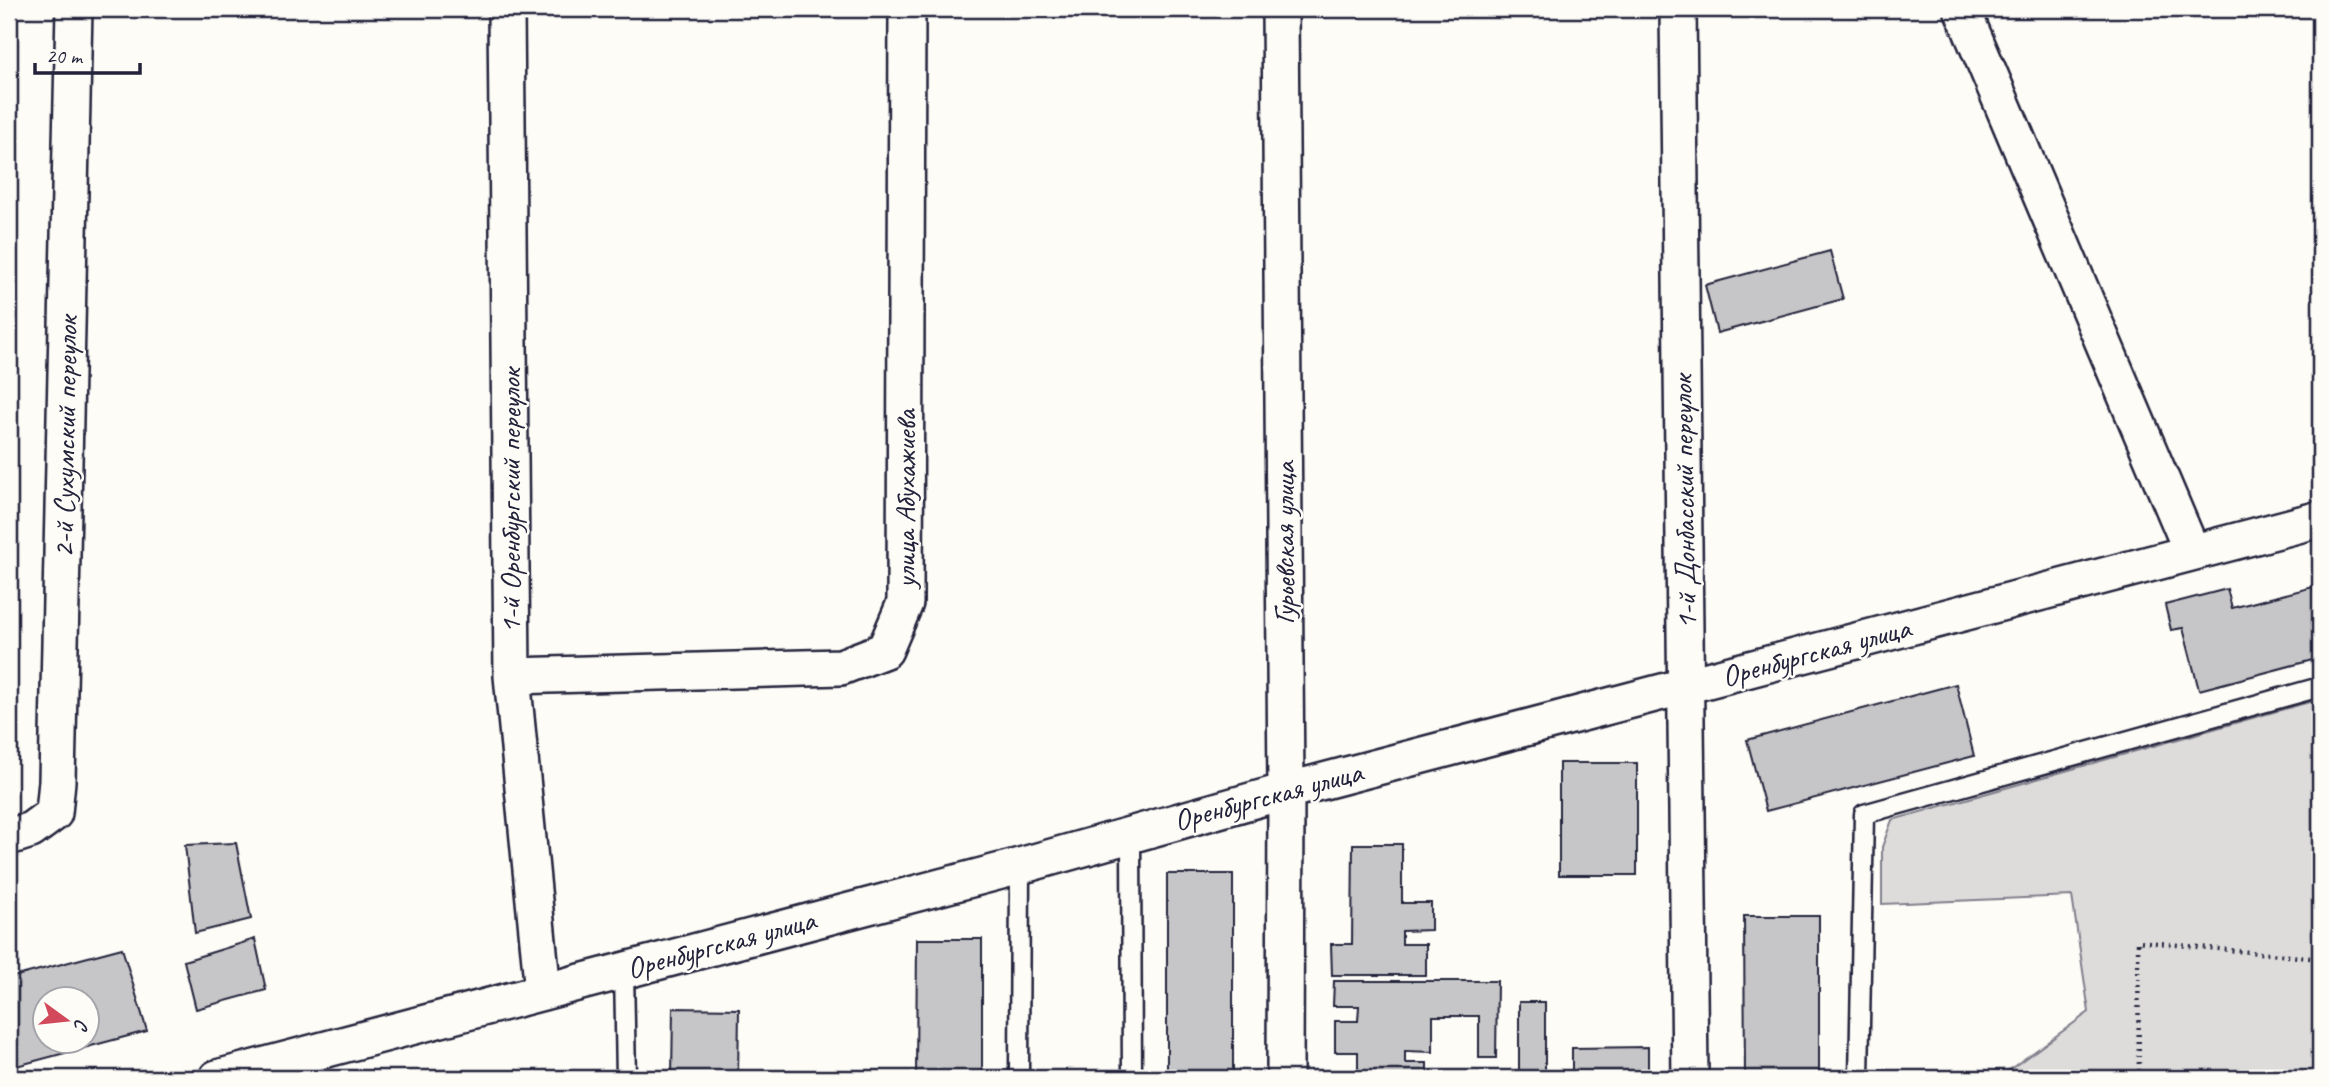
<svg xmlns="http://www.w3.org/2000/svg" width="2329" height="1087" viewBox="0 0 2329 1087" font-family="Caveat,sans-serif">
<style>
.green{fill:#dddcdb;stroke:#807f8b;stroke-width:2}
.building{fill:#c6c6c8;stroke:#22223b;stroke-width:2;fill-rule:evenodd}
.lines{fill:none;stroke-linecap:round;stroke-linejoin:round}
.service-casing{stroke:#22223b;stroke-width:23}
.minor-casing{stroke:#22223b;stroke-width:40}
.path{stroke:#22223b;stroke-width:4.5;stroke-dasharray:2 5;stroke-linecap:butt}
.service{stroke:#fdfcf7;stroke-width:18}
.minor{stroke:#fdfcf7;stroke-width:35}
.labels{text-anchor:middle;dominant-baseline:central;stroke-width:5;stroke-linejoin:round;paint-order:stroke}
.street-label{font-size:30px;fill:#22223b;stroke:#fdfcf7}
</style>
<rect width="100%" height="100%" fill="#fdfcf7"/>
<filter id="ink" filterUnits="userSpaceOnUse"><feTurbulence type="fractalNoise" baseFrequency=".0143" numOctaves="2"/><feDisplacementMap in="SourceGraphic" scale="14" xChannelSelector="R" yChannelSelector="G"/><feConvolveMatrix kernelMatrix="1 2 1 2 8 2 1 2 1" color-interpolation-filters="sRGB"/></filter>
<g filter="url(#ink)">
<!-- green -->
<path class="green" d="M2320,699v379h-322l91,-66 -17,-116 -190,8v-57l10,-27z"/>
<!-- building -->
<path class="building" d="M9,9h4l-4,66z
M1830,251l13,48 -126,34 -12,-48z
M2313,587l7,28v43l-121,32 -16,-62 -12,2 -6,-25 62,-16 5,19z
M1956,684l18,72 -208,55 -19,-71z
M1559,763h78v112h-78z
M236,843l15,76 -56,14 -10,-88z
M1353,844h49v59h29v27l-29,1v13h24v31h-94l-1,-31h21z
M1167,874h66v204h-66z
M1744,916h75v162h-74z
M255,939l11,51 -70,19 -12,-48z
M917,939h65v139h-66z
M122,948l25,83 -138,37v-90zM46,1000h42v42h-42z
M1334,981h163l-1,77h-17v-42h-46v36l-28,-1v12h22v15h-69v-26h-23v-31h23l1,-15h-26z
M1519,1002h26v76h-26z
M673,1008l66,1 -1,69h-66z
M1648,1047v31h-76v-30z
M446,1070l40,8h-41z"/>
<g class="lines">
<defs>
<path id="service" d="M1131,833l1,245
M624,970l2,108
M1019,1078l1,-212
M1859,1078l5,-264 456,-127"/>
<path id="minor" d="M506,9l6,667 31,316
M1280,9l6,782 -1,287
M1678,9l12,1069
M1962,9l230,543
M512,676l329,-9 44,-17 20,-47 2,-594
M9,837l22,-7 23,-17 3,-32 17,-772
M217,1078l803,-212 266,-75 1034,-272"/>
</defs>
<!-- service casing -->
<use href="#service" class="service-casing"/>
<!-- minor casing -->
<use href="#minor" class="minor-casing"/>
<!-- path -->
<path class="path" d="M2139,1078l-1,-137 182,18"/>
<!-- service -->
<use href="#service" class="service"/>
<!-- minor -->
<use href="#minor" class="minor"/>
</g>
</g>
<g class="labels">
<!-- street labels -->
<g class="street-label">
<text transform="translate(65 437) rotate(-89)">2-й Сухумский переулок</text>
<text transform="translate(905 499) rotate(-90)">улица Абухажиева</text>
<text transform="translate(510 501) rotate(-90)">1-й Оренбургский переулок</text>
<text transform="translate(1684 502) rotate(-91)">1-й Донбасский переулок</text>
<text transform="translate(1284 543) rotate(-90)">Гурьевская улица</text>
<text transform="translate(1816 652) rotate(-15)">Оренбургская улица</text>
<text transform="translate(1268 796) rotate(-15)">Оренбургская улица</text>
<text transform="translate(721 944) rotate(-15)">Оренбургская улица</text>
</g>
</g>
<!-- margin -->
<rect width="2329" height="1087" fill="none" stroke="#fdfcf7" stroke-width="35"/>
<rect x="18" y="18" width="2294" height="1052" fill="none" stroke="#22223b" stroke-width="2.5" filter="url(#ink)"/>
<!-- north arrow -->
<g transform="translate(66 1020) rotate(105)"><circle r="33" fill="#fdfcf7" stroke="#a5a5ac" stroke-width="2"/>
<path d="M0-5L12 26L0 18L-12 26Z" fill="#d1495b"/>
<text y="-10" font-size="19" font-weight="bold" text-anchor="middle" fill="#22223b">С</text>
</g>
<!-- scale -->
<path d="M35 63v10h105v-10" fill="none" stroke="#22223b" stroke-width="3.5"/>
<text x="46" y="63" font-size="21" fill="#22223b" stroke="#fdfcf7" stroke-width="5" paint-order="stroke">20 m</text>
</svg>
